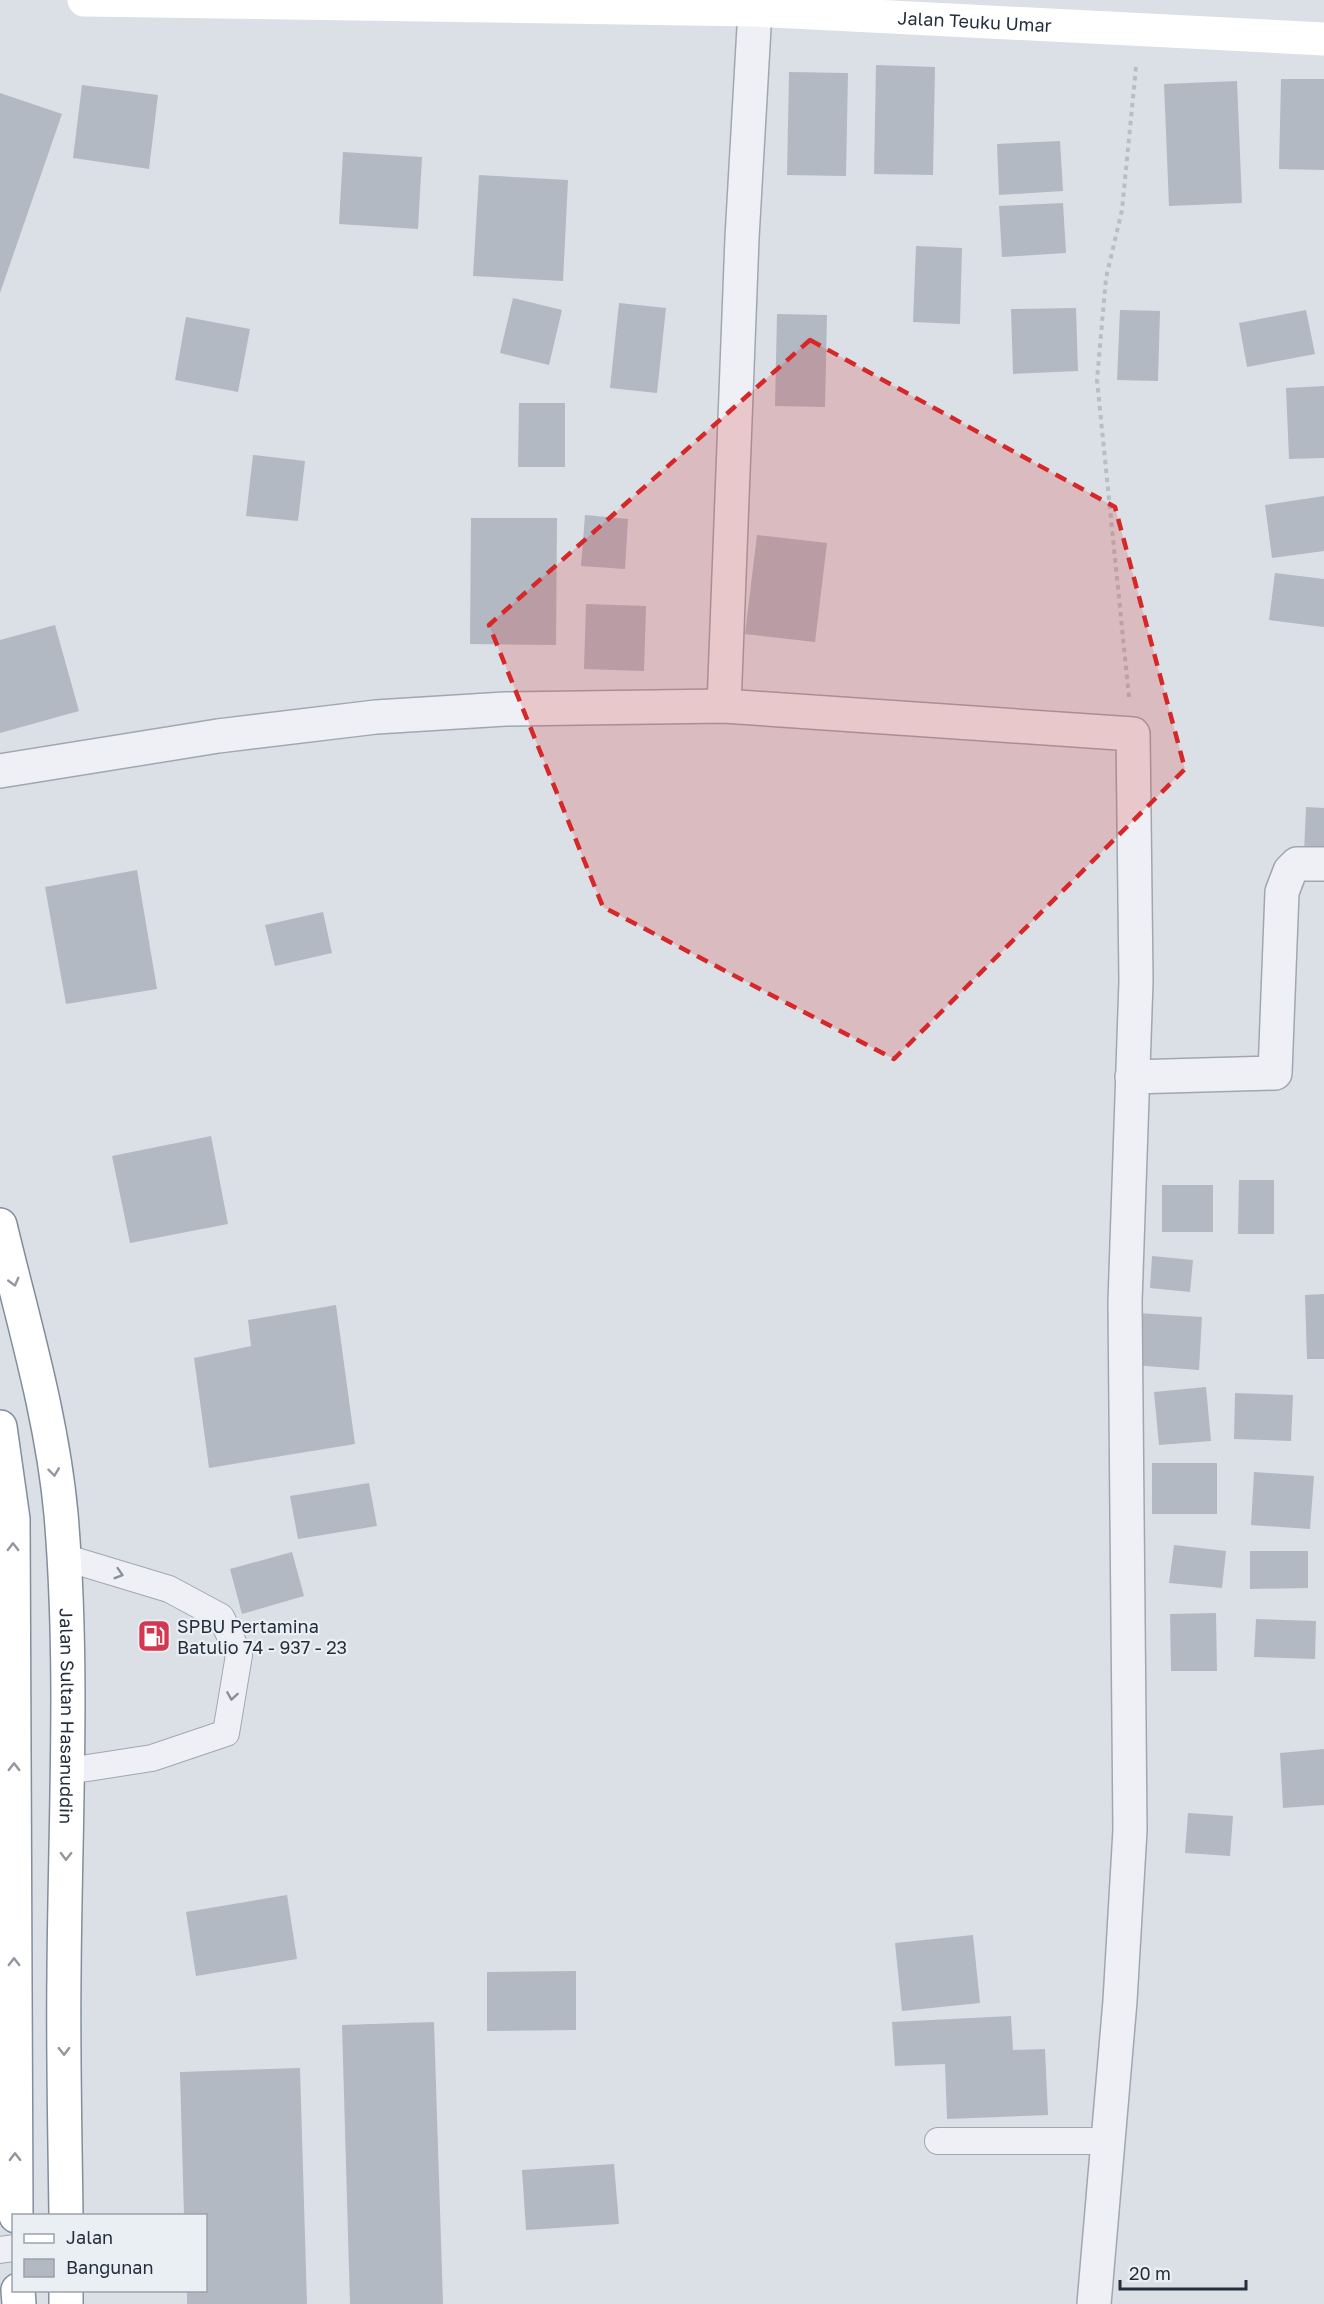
<svg xmlns="http://www.w3.org/2000/svg" width="1324" height="2304" viewBox="0 0 1324 2304" font-family="'Golos Text',sans-serif">
<style>
.building{fill:#b2b9c3}
.lines{fill:none;stroke-linecap:round;stroke-linejoin:round}
.service-casing{stroke:#a0a7b0;stroke-width:28}
.minor-casing{stroke:#a0a7b0;stroke-width:36}
.trunk-casing{stroke:#828d9e;stroke-width:36}
.path{stroke:#b9bec5;stroke-width:4;stroke-dasharray:4.5 4.5;stroke-linecap:butt}
.service{stroke:#eef0f5;stroke-width:26}
.minor{stroke:#eef0f5;stroke-width:33}
.secondary{stroke:#fff;stroke-width:33}
.trunk{stroke:#fff;stroke-width:33}
.oneway{stroke:#92969e}
.oneway2{stroke:#898f99}
.marked{fill:#d62828;fill-opacity:0.2;stroke:#d62828;stroke-width:4.5;stroke-dasharray:12 8;stroke-linejoin:round}
.labels{text-anchor:middle;dominant-baseline:central;stroke-width:4.5;stroke-linejoin:round;paint-order:stroke}
.street-label{font-size:18px;fill:#242e3d;stroke:#eaeff4}
.poi-label{font-size:18px;fill:#242e3d;stroke:#eaeff4;text-anchor:start}
</style>
<rect width="100%" height="100%" fill="#dbe0e6"/>
<!-- building -->
<path class="building" d="M876,65l59,2 -2,108 -59,-1z
M789,72l59,1 -2,103 -59,-1z
M1281,79h43v91l-45,-1z
M1237,81l5,122 -73,3 -5,-122z
M82,85l76,10 -9,74 -76,-11z
M0,93l62,21 -62,179z
M1060,141l3,50 -64,4 -2,-51z
M343,152l79,5 -4,72 -79,-5z
M479,175l89,5 -5,101 -90,-5z
M1063,203l3,50 -64,4 -3,-51z
M916,246l46,2 -2,76 -47,-2z
M513,298l49,12 -13,55 -49,-12z
M619,303l47,5 -9,85 -47,-5z
M1076,308l2,63 -65,3 -2,-65z
M1120,310l40,1 -2,70 -41,-1z
M1306,310l9,44 -68,13 -8,-44z
M777,314l50,1 -2,92 -50,-1z
M186,317l64,12 -12,63 -63,-12z
M1324,386v72l-35,1 -3,-71z
M519,403h46v64h-47z
M253,455l52,6 -7,60 -52,-5z
M1324,496v55l-52,7 -7,-53z
M585,515l43,4 -3,50 -44,-3z
M471,518h86l-1,127 -86,-1z
M757,535l70,8 -12,99 -70,-8z
M1275,573l49,6v48l-55,-7z
M586,604l60,2 -2,65 -60,-2z
M55,625l24,86 -79,22v-93z
M1306,807l18,1v45h-20z
M137,870l20,119 -91,15 -21,-117z
M323,912l9,41 -57,13 -10,-41z
M211,1136l17,88 -98,19 -18,-87z
M1239,1180h35v54h-36z
M1162,1185h51v47h-51z
M1152,1256l41,4 -3,32 -40,-4z
M1324,1294v65h-17l-2,-64z
M336,1305l19,139 -146,24 -15,-110 57,-12 -3,-26z
M1137,1313l65,4 -3,53 -66,-5z
M1206,1387l5,54 -52,4 -5,-53z
M1235,1393l58,2 -2,46 -57,-2z
M1152,1463h65v51h-65z
M1254,1472l60,4 -4,53 -59,-4z
M369,1483l8,43 -79,13 -8,-43z
M1174,1545l52,6 -4,37 -53,-5z
M1250,1551h58v37l-58,1z
M292,1552l12,44 -62,18 -12,-45z
M1216,1613l1,58h-46l-1,-57z
M1256,1619l60,2 -1,38 -61,-2z
M1324,1749v56l-41,3 -3,-55z
M1188,1813l45,3 -3,40 -45,-3z
M287,1895l10,64 -101,17 -10,-64z
M973,1935l7,68 -78,8 -7,-68z
M576,1971v59l-89,1v-59z
M1011,2016l2,34 32,-1 3,66 -101,4 -2,-55 -50,2 -3,-44z
M434,2022l9,282h-93l-8,-279z
M300,2068l7,236h-120v-14h19v-74h-22l-4,-144z
M614,2164l5,60 -93,6 -4,-60z"/>
<g class="lines">
<defs>
<path id="service" d="M63,1557l106,32 52,28 18,38 -13,78 -74,25 -84,13
M938,2141h169
M0,2250l14,-2"/>
<path id="minor" d="M724,706l18,-468 13,-228
M0,771l218,-35 158,-19 129,-8 219,-3 409,28 3,247 -11,321 5,528 -10,171 -26,303
M1132,1077l143,-4 7,-181 8,-21 7,-7h27"/>
<g id="trunk">
<path id="s2" d="M0,1225c23,96 52,191 61,289 13,154 4,307 3,461 -1,80 1,160 2,241"/>
<path d="M0,1427l13,92 3,697"/>
<path d="M18,2290l1,14"/>
<path d="M66,2304v-14"/>
</g>
</defs>
<!-- service casing -->
<use href="#service" class="service-casing"/>
<!-- minor casing -->
<use href="#minor" class="minor-casing"/>
<!-- trunk casing -->
<use href="#trunk" class="trunk-casing"/>
<!-- path -->
<path class="path" d="M1129,697l-32,-317 9,-102 16,-68 14,-143"/>
<!-- service -->
<use href="#service" class="service"/>
<!-- minor -->
<use href="#minor" class="minor"/>
<!-- secondary -->
<path class="secondary" id="s1" d="M84,0l671,10 569,29"/>
<!-- trunk -->
<use href="#trunk" class="trunk"/>
</g>
<!-- one-way arrows -->
<defs><path id="oneway-chevron" d="M-2-3.5L2.5 0L-2 3.5" fill="none" stroke-width="1.6" stroke-linecap="round" stroke-linejoin="round" transform="scale(1.5)"/></defs>
<g class="oneway">
<use href="#oneway-chevron" transform="translate(14 1282) rotate(75)"/>
<use href="#oneway-chevron" transform="translate(54 1472) rotate(83)"/>
<use href="#oneway-chevron" transform="translate(13 1547) rotate(-91)"/>
<use href="#oneway-chevron" transform="translate(14 1767) rotate(-90)"/>
<use href="#oneway-chevron" transform="translate(66 1856) rotate(91)"/>
<use href="#oneway-chevron" transform="translate(14 1962) rotate(-90)"/>
<use href="#oneway-chevron" transform="translate(64 2051) rotate(89)"/>
<use href="#oneway-chevron" transform="translate(15 2157) rotate(-91)"/>
</g>
<g class="oneway2">
<use href="#oneway-chevron" transform="translate(119 1574) rotate(17)"/>
<use href="#oneway-chevron" transform="translate(232 1696) rotate(99)"/>
</g>
<!-- marked area -->
<path class="marked" d="M810,340l305,167 70,262 -291,290 -291,-152 -114,-282z"/>
<!-- icons -->
<defs>
<symbol id="fuel-square" viewBox="-11 -11 22 22"><rect x="-9" y="-9" width="18" height="18" rx="4" fill="#d43750" stroke="#eaeff4"/><path d="M-5.5-6h7V0h2V4h1.3V-2.5L3-4.5l.8-.8L6-3V5H2.5V1h-1V6h-7ZM-4.2-4.7v3.2H.2V-4.7Z" fill="#fff"/></symbol>
</defs>
<g fill-rule="evenodd">
<use href="#fuel-square" x="135" y="1617" width="38" height="38"/>
</g>
<g class="labels">
<!-- street labels -->
<g class="street-label">
<text stroke="none"><textPath href="#s1" startOffset="891">Jalan Teuku Umar</textPath></text>
<text stroke="none"><textPath href="#s2" startOffset="498">Jalan Sultan Hasanuddin</textPath></text>
</g>
<!-- poi labels -->
<g class="poi-label">
<text x="177" y="1626">SPBU Pertamina<tspan x="177" dy="21">Batulio 74 - 937 - 23</tspan></text>
</g>
</g>
<!-- legend -->
<rect x="12" y="2214" width="195" height="78" fill="#eaeff4" stroke="#9ba2ab" stroke-width="1.5"/>
<rect x="24" y="2234" width="30" height="9" fill="#ffffff" stroke="#9ba2ab" stroke-width="1.5"/>
<text x="66" y="2244" font-size="18" fill="#242e3d">Jalan</text>
<rect x="24" y="2259" width="30" height="18" fill="#b2b9c3" stroke="#9ba2ab" stroke-width="1.5"/>
<text x="66" y="2274" font-size="18" fill="#242e3d">Bangunan</text>
<!-- scale -->
<path d="M1120 2280v9h126v-9" fill="none" stroke="#242e3d" stroke-width="3"/>
<text x="1129" y="2280" font-size="18" fill="#242e3d" stroke="#eaeff4" stroke-width="4.5" paint-order="stroke">20 m</text>
</svg>
